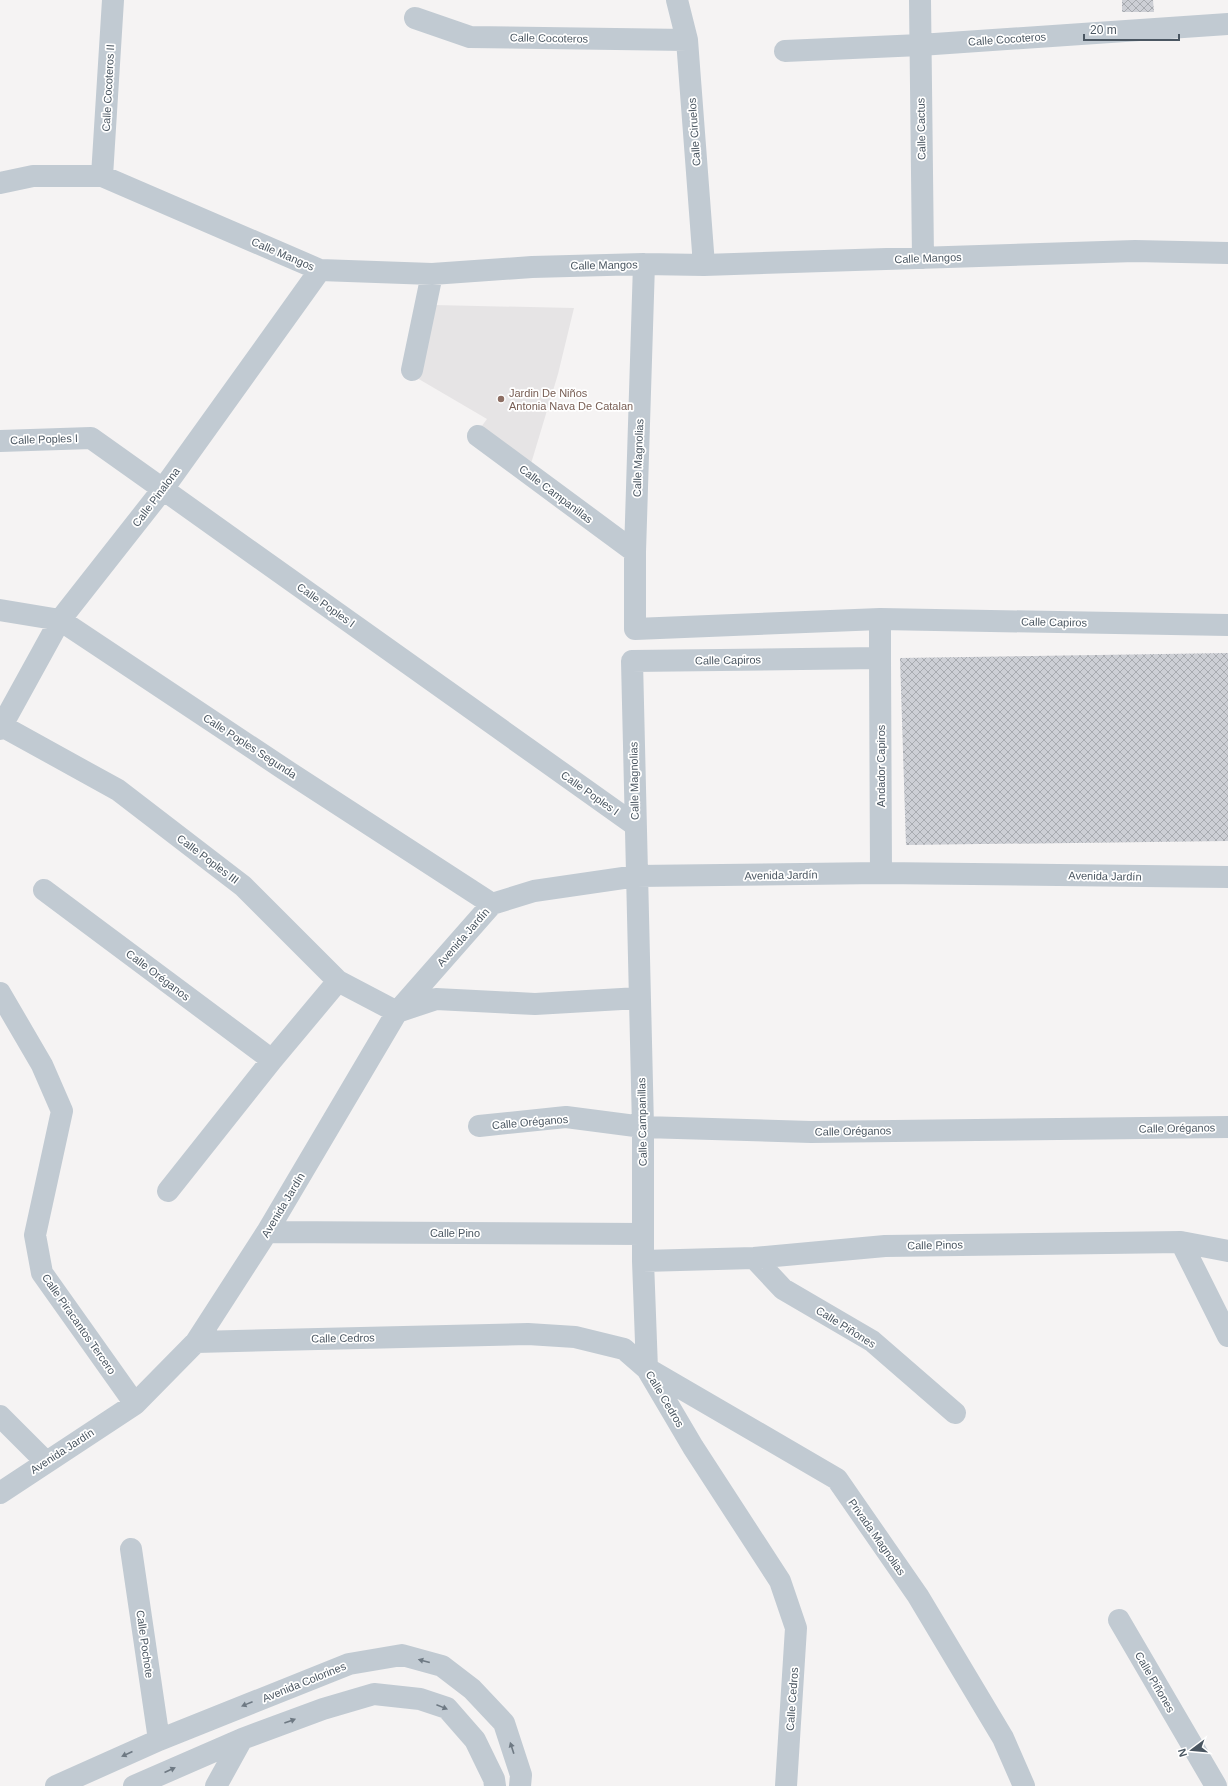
<svg xmlns="http://www.w3.org/2000/svg" width="1228" height="1786" viewBox="0 0 1228 1786" font-family="Helvetica,sans-serif">
<style>
.education{fill:#e6e4e5}
.building{fill:url(#building-cross-hatch)}
.lines{fill:none;stroke-linecap:round;stroke-linejoin:round}
.street{stroke:#c1cad2;stroke-width:22}
.oneway{fill:#6e7983}
.education-dot{fill:#8d6e63;stroke:#fff;stroke-width:1.5}
.labels{text-anchor:middle;dominant-baseline:central;stroke-width:3.5;stroke-linejoin:round;paint-order:stroke}
.street-label{font-size:11px;fill:#4a5661;stroke:#fff}
.education-label{font-size:11px;fill:#785e54;stroke:#fff;text-anchor:start}
</style>
<defs>
<pattern id="building-cross-hatch" width="8" height="8" patternUnits="userSpaceOnUse"><rect width="8" height="8" fill="#cdcfd5"/><path d="M0 0l8 8M0 8l8-8" fill="none" stroke="#a8abb0"/></pattern>
</defs>
<rect width="100%" height="100%" fill="#f5f3f3"/>
<!-- education -->
<path class="education" d="M434,305l140,3 -16,66 -28,93 -52,-36 9,-12 -70,-41z"/>
<!-- building -->
<path class="building" d="M1122,0h31l1,12h-32z
M1228,653v188l-322,4 -6,-187z"/>
<g class="lines">
<!-- street -->
<path class="street" d="M677,0l10,40 17,225
M920,0l3,258
M415,18l55,19 217,3
M785,51l135,-6 308,-21
M102,176l11,-176
M0,183l33,-7h69l218,94 112,4 100,-7 112,-3 60,1 431,-14 93,2
M644,264l-9,288v77l245,-10 348,6
M412,370l20,-96
M478,436l157,116
M0,441l91,-3 544,387
M0,610l60,10 224,149 208,135
M880,658l1,215
M2,726l116,64 125,96 95,95 59,31 39,-13 99,5 104,-6
M0,729l60,-109 103,-131 157,-219
M44,890l228,170
M0,993l42,72 20,46 -27,124 7,38 93,131
M479,1126l87,-9 77,10 168,5 417,-5
M168,1191l104,-131 66,-79
M267,1232l376,2
M1181,1242l47,94
M754,1258l29,31 89,52 83,72
M643,1261l111,-3 131,-12 296,-4 47,9
M196,1342l332,-8 47,3 49,12 23,20 46,78 87,134 16,47 -10,158
M647,1369l-4,-108v-134l-11,-466 248,-3v-39
M648,1369l189,110 81,117 85,142 21,48
M0,1416l46,46
M0,1493l135,-89 61,-62 71,-110 130,-220 95,-108 42,-13 103,-15 244,-3 347,4
M131,1549l28,191
M1119,1620l97,166
M56,1786l103,-46 190,-76 53,-9 40,11 30,23 32,34 17,52 -1,11
M134,1786l108,-47 81,-30 51,-15 46,5 27,9 28,32 19,39 1,7
M216,1786l26,-47"/>
</g>
<!-- one-way arrows -->
<defs><path id="oneway-solid" d="M-6-.8H1V-3.2L6.5 0L1 3.2V.8H-6Z"/></defs>
<g class="oneway">
<use href="#oneway-solid" transform="translate(424 1661) rotate(-165)"/>
<use href="#oneway-solid" transform="translate(247 1704) rotate(158)"/>
<use href="#oneway-solid" transform="translate(442 1707) rotate(22)"/>
<use href="#oneway-solid" transform="translate(290 1721) rotate(-20)"/>
<use href="#oneway-solid" transform="translate(512 1748) rotate(-108)"/>
<use href="#oneway-solid" transform="translate(127 1754) rotate(156)"/>
<use href="#oneway-solid" transform="translate(170 1770) rotate(-24)"/>
</g>
<!-- markers -->
<circle class="education-dot" cx="501" cy="399" r="4"/>
<g class="labels">
<!-- street labels -->
<g class="street-label">
<text transform="translate(549 38) rotate(1)">Calle Cocoteros</text>
<text transform="translate(1007 39) rotate(-4)">Calle Cocoteros</text>
<text transform="translate(108 88) rotate(-87)">Calle Cocoteros II</text>
<text transform="translate(921 129) rotate(-91)">Calle Cactus</text>
<text transform="translate(694 132) rotate(-94)">Calle Ciruelos</text>
<text transform="translate(283 254) rotate(23)">Calle Mangos</text>
<text transform="translate(928 258) rotate(-2)">Calle Mangos</text>
<text transform="translate(604 265) rotate(-1)">Calle Mangos</text>
<text transform="translate(44 439) rotate(-2)">Calle Poples I</text>
<text transform="translate(638 458) rotate(-88)">Calle Magnolias</text>
<text transform="translate(556 494) rotate(37)">Calle Campanillas</text>
<text transform="translate(156 497) rotate(-53)">Calle Pinalona</text>
<text transform="translate(326 605) rotate(35)">Calle Poples I</text>
<text transform="translate(1054 622) rotate(1)">Calle Capiros</text>
<text transform="translate(728 660) rotate(-1)">Calle Capiros</text>
<text transform="translate(250 746) rotate(33)">Calle Poples Segunda</text>
<text transform="translate(881 766) rotate(-90)">Andador Capiros</text>
<text transform="translate(634 781) rotate(-91)">Calle Magnolias</text>
<text transform="translate(590 793) rotate(35)">Calle Poples I</text>
<text transform="translate(208 859) rotate(37)">Calle Poples III</text>
<text transform="translate(781 875) rotate(-1)">Avenida Jardín</text>
<text transform="translate(1105 876) rotate(1)">Avenida Jardín</text>
<text transform="translate(463 937) rotate(-49)">Avenida Jardín</text>
<text transform="translate(158 975) rotate(37)">Calle Oréganos</text>
<text transform="translate(530 1122) rotate(-5)">Calle Oréganos</text>
<text transform="translate(642 1122) rotate(-91)">Calle Campanillas</text>
<text transform="translate(1177 1128) rotate(-1)">Calle Oréganos</text>
<text transform="translate(853 1131) rotate(-1)">Calle Oréganos</text>
<text transform="translate(283 1205) rotate(-59)">Avenida Jardín</text>
<text x="455" y="1233">Calle Pino</text>
<text transform="translate(935 1245) rotate(-1)">Calle Pinos</text>
<text transform="translate(79 1324) rotate(55)">Calle Piracantos Tercero</text>
<text transform="translate(846 1327) rotate(32)">Calle Piñones</text>
<text transform="translate(343 1338) rotate(-1)">Calle Cedros</text>
<text transform="translate(665 1399) rotate(59)">Calle Cedros</text>
<text transform="translate(62 1451) rotate(-33)">Avenida Jardín</text>
<text transform="translate(877 1537) rotate(55)">Privada Magnolias</text>
<text transform="translate(145 1644) rotate(82)">Calle Pochote</text>
<text transform="translate(304 1682) rotate(-22)">Avenida Colorines</text>
<text transform="translate(1155 1682) rotate(60)">Calle Piñones</text>
<text transform="translate(792 1699) rotate(-86)">Calle Cedros</text>
</g>
<!-- education labels -->
<g class="education-label">
<text x="509" y="393">Jardin De Niños<tspan x="509" dy="13">Antonia Nava De Catalan</tspan></text>
</g>
</g>
<!-- north arrow -->
<g transform="translate(1192 1750) rotate(254)" stroke="#ffffff" stroke-width="3" paint-order="stroke">
<path d="M0-3L7 15L0 10L-7 15Z" fill="#4a5661"/>
<text y="-6" font-size="11" font-weight="bold" text-anchor="middle" fill="#4a5661">N</text>
</g>
<!-- scale -->
<path d="M1084 34v6h95v-6" fill="none" stroke="#4a5661" stroke-width="2"/>
<text x="1090" y="34" font-size="12" fill="#4a5661" stroke="#ffffff" stroke-width="3" paint-order="stroke">20 m</text>
</svg>
